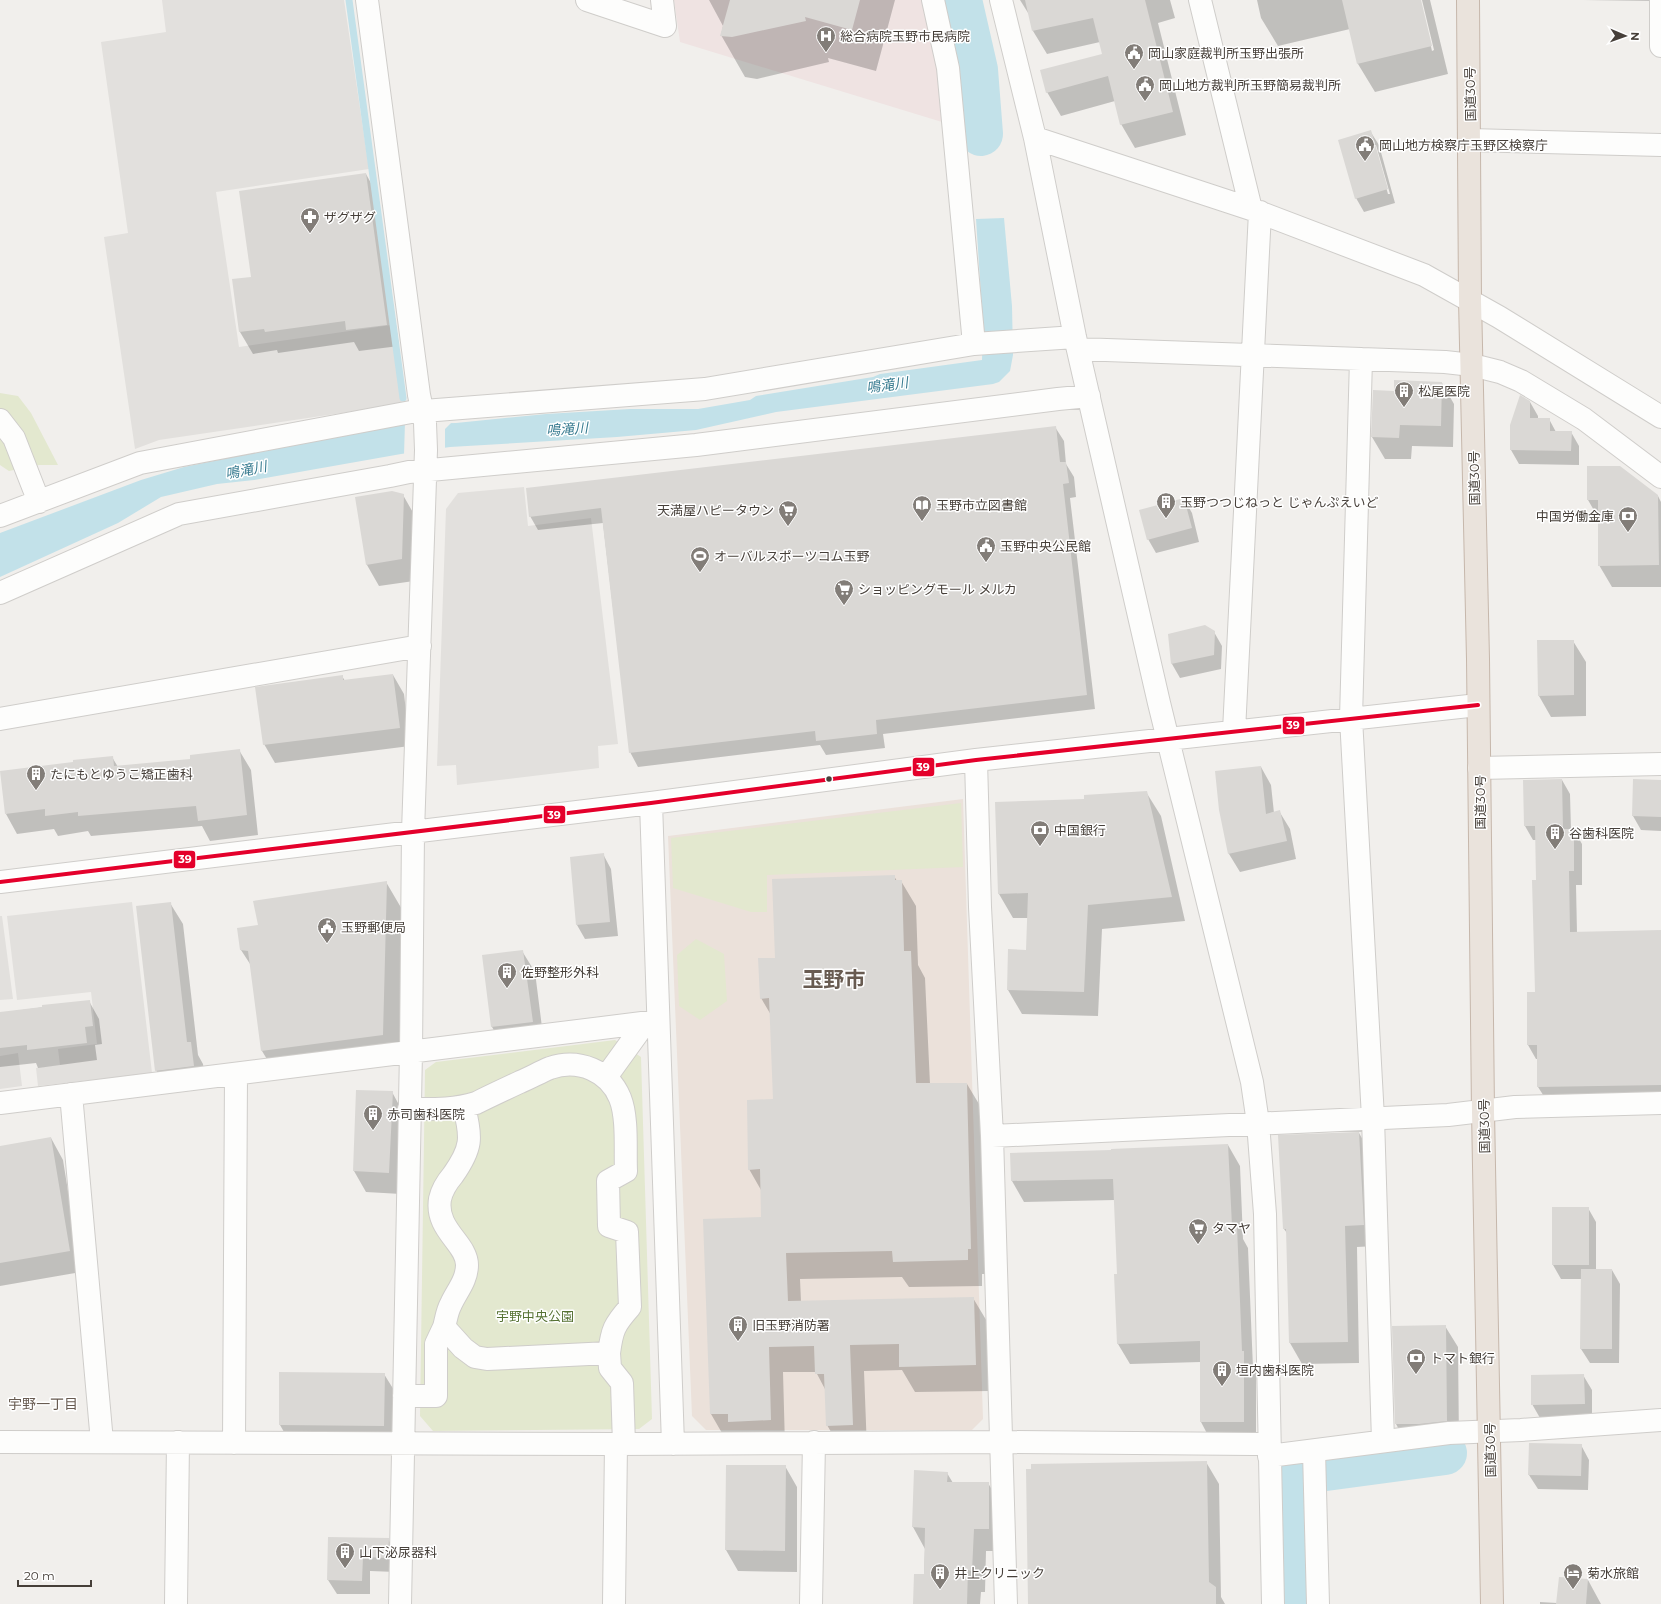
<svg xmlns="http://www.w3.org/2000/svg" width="1661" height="1604" viewBox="0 0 1661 1604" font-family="Montserrat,'Noto Sans JP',sans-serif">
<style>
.commercial{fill:#ebe1da}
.medical{fill:#efe3e2}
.green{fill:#e3e8cf}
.parking{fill:#e2e0dd}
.water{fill:#c2e1e9}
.pier{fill:#f1efec}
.shadow{fill:#0003;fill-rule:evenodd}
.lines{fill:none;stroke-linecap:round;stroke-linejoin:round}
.stream{stroke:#c2e1e9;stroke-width:7}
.river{stroke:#c2e1e9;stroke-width:44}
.building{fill:#dad8d5}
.minor-casing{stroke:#cfcdca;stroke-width:24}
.highway-casing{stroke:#c6b7ab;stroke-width:24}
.minor{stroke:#fdfdfc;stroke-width:22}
.highway{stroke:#eae3dc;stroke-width:22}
.bus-1-casing{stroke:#fff;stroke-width:7}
.bus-1{stroke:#e4002b;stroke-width:4}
.bus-dot{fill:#463f39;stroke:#fff;stroke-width:1.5}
.labels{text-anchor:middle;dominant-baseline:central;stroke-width:3;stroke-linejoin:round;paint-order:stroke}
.poi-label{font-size:13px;fill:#463f39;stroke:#fff;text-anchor:start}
.street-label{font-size:13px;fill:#463f39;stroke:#fff}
.park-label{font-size:13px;fill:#567233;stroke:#fff}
.water-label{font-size:14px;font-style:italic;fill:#377b90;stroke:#fff}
.neighbourhood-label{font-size:14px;fill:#685b51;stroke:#fff}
.town-label{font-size:21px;font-weight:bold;fill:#685b51;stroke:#fff}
.line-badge{stroke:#fff;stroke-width:1.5}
.badge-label{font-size:11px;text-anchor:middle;font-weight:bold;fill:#fff}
</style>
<rect width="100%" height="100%" fill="#f1efec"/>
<!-- commercial -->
<path class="commercial" d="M963,799l20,620 -11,11h-266l-14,-14 -24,-580z"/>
<!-- medical -->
<path class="medical" d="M674,0h248l15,65 5,57 -262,-80z"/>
<!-- green -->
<path class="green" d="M0,393l18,3 13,17 27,52h-19l-30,6 -9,-6z
M961,803l2,64 -196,8v37h-16l-78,-24 -2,-50z
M696,939l28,15 3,47 -27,19 -21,-14 -2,-51z
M615,1040l26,17 11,362 -13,10 -206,2 -13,-15 5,-346 11,-8z"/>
<!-- parking -->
<path class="parking" d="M162,0h182l25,169 -153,23 23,155 152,-22 11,79 -243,36 -24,9 -31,-212 24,-4 -27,-191 65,-10z
M950,0h23l12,53 9,87 -26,-6 -4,-71z
M524,487l4,39 63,-8 27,226 -20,2 1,22 -142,17 -1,-20 -19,1 9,-257 12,-16z
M132,902l20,171 -114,13 -2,-18 24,-3 -2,-16 39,-5 -6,-52 -74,8 -10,-84z
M0,916h2l11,83 -13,1z
M18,1053l4,33 -22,3v-33z"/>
<!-- water -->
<path class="water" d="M1004,218l8,88 1,49 -3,16 -11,11 -6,2 -217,28 -80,18 -79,7 -167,10 -49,7 -147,26 -37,4 -56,13 -43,26 -118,54v-44l141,-53 43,-13 214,-43 58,-1 90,-9 84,-5h68l52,-9 6,-4 117,-19 7,-3 102,-14 1,-35 -7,-106z"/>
<!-- pier -->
<path class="pier" d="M405,422h47l-7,7v20l-41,6z"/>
<!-- shadow -->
<path class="shadow" d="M709,0h186l-19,71 -48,-13 1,4 -72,17 -12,-2 -24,-42 2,-9z
M1020,0h150l5,18 -17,5 28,112 -51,13 -14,-24 -6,-23 -54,15 -14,-24 56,-37 -3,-13 -53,12 -14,-23 -3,-15z
M1257,0h163l12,51 2,-1 -12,-50h8l18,74 -73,18 -17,-28 -8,-35 -72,17 -17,-28z
M1583,0h75l-1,1z
M1370,131l9,14 16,58 -31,9 -8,-14zM1374,145h2l14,49h-2z
M366,174l12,22 21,150 -40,5 -5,-9 -76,11 -1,-3 -24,4 -13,-22 -6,-52 18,-2z
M1442,383l12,21 -1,43 -41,-1 -1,13h-26l-13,-22 2,-46 21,1z
M1530,402l8,14v3h11l7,13h15l8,14v19l-60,-1 -8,-14z
M1055,427l9,14 2,23 8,13 2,20 -6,1 25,211 -212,25 2,14 -59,7 -6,-10 -182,22 -8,-15 -27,-229 -65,7 -8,-14z
M403,495l12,21 -1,65 -35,5 -12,-21 -11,-67z
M1658,496l3,6v85h-49l-13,-22v-46l-11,-19z
M1184,499l8,14 7,29 -43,11 -8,-14z
M1214,632l8,14 -1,23 -41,9 -8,-14 -2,-30z
M1573,641l13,21v54l-35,1 -12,-21z
M393,675l11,19 6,52 -135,17 -11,-19 78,-68 3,5z
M239,750l12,20 7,65 -48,6 -8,-15 -111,10 -3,-5 -30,5 -4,-7 -37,5 -11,-20 68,-52 38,-5 6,10 73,-7z
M1261,767l10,18 3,28 5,-2 11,18 6,30 -56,13 -11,-18 -9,-44z
M1562,780l8,14 1,36h3l8,14v41h-6l1,48 84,-2v168l-114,2 -9,-14v-28h-2l-8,-14 8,-52v-153h-3l-8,-14 -1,-45z
M1661,781v50l-20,-1 -8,-14z
M1146,792l15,24 24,105 -83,8 -4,87 -76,-2 -14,-24 19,-39 1,-33h-15l-14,-24 86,-94z
M603,854l8,15 7,67 -33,3 -8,-14z
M894,876l3,5h4l15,25 2,59 7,13 5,106h37l15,25 3,165h-3v12l-73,1 -7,-10 -102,2 1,23 172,-4 15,25 2,68 -75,1 -13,-22 -38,1 3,79 -25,1 -15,-26 -1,-34 -10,-19h-33l2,74 -59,-6 -15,-26 -7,-194 58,-2 -1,-28 -12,-21 25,-69 -3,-85 -10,-17 15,-39z
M386,882l17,29 -4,153 -120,15 -17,-28 -10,-84 -11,-17 18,-25z
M170,903l13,21 15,131 5,9 3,23 -37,5 -13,-22z
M522,951l13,21 9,71 -39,5 -13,-21 -9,-71z
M89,1001l10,18 3,25 -7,1 2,15 -59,8 -2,-5 -36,4v-54z
M357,1091l35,1 12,22 -3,80 -35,-2 -12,-21z
M1359,1133l12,21 5,92 -19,1 2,116 -57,1 -12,-21 -3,-110 -3,-4z
M51,1138l12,22 18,112 -81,14v-139z
M1228,1145l12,21 3,73 5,9 5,120 3,5v70h-44l-11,-21v-60l-71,2 -12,-20v-69l-3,-75 -91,2 -12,-21 -1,-27 101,-3z
M1588,1208l8,14v48h16l8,14 -1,79h-29l-9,-14 1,-70h-21l-8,-14z
M1445,1326l13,21 1,95 -51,4 -12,-22 -3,-97z
M384,1374l13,21 -1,52 -104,-1 -12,-21z
M1583,1375l9,15v28h-52l-8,-14z
M1581,1445l8,15 -1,30 -50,-1 -9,-14z
M1206,1462l13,22 2,113 4,7h-196z
M785,1466l12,21v85l-59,-1 -12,-21z
M915,1471l32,2 6,10h35l13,22v46h-15l-1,41h-4l-1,12h-66l10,-29 1,-26 -12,-22z
M388,1539l8,14v19l-26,-1v23h-33l-9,-14z
M1588,1580l13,24h-61v-2l17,1z"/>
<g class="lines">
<!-- stream -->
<path class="stream" d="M349,0l54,398"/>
<!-- river -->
<path class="river" d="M960,0l16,70 5,64
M1300,1604l-4,-131 149,-20"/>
</g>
<!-- building -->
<path class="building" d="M730,0h130l-8,30 -47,-13 1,4 -74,16 -12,-1z
M1025,0h120l28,112 -53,13 -12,-49 -62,17 -6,-23 62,-16 -9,-36 -61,13z
M1342,0h79l11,46 -75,18z
M1371,130l17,59 -33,10 -17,-59z
M366,173l21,152 -41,5 -1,-9 -80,11 -1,-3 -25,3 -7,-53 19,-2 -12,-86z
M1394,380l48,2 -1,44 -41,-1 -1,13 -28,-1 2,-47 21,1z
M1520,395l10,6v17h20v13h22l-1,20 -61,-1v-25z
M1056,426l4,36h6l3,21 -6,1 24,211 -211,25 1,14 -61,7 -1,-10 -186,22 -28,-245 -72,9 -3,-29z
M1587,466h33l38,29 1,70 -61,1v-66h-11z
M392,491l12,3 -2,65 -36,6 -11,-68z
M1184,498l8,30 -45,12 -8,-30z
M1205,625l10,6 -1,24 -43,9 -3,-30z
M1537,640h37v55l-36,1z
M393,674l7,54 -137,17 -8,-58 88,-12v5z
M240,749l7,66 -49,6 -2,-15 -118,10v-4l-33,4v-7l-40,5 -5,-43 73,-9v-2l40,-4 1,10 76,-7v-4z
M1261,766l5,48 14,-4 7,31 -59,13 -9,-44 -4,-39z
M1562,779l1,50h11v42h-5l1,61 91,-2v155l-124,2v-42h-10v-53h8l-3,-112h4l-1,-54h-11l-1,-46z
M1633,779l28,1v37l-29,-1z
M1147,791l25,106 -84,8 -4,87 -77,-2 1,-41 18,1 2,-57 -30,1 -3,-92 89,-3v-4z
M604,853l6,69 -34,3 -6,-68z
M895,875v5h7l2,71h7l5,132h51l4,166h-3v11l-75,2 -1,-11 -106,2 2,48 186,-4 2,68 -77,2v-23l-49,1 3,80 -27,1 -2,-52h-9l-1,-28 -45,1 2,73 -43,2v-8h-18l-7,-195 58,-2 -1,-48 -12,1 -1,-70 26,-1 -4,-101 -9,1 -2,-41h17l-3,-79z
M387,881l-4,154 -122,16 -13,-100 -8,-1 -3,-22 21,-3 -5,-24z
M171,902l16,140h4l3,24 -39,5 -19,-165z
M523,950l10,72 -42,5 -9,-72z
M90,1000l3,26 -8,1 2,16 -60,7v-5l-27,3v-36l42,-5v-2z
M356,1090l37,1 -4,82 -36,-2z
M1359,1132l5,93 -19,1 3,116 -59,1 -3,-114h-3l-5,-94z
M51,1137l19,114 -70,12v-117z
M1228,1144l4,82h5l5,125h2v71h-44v-81l-83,3 -3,-70h3l-4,-95 -102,2 -1,-28 101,-3v-1z
M1552,1207h37v58h-37z
M1581,1269h31v80h-32z
M1446,1325l1,96 -28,3h-24l-3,-98z
M279,1372l106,1 -1,53 -105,-1z
M1584,1374l1,30 -54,1v-30z
M1529,1443l53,1 -1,32 -53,-1z
M1207,1461l2,121 7,5v17h-188l-2,-135h5v-5z
M726,1465h60l-1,86 -60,-1z
M914,1470l34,2 -1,10h42v47h-15l-2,42 -4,-1 -1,34h-54l1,-30h10l1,-46 -13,-1z
M328,1537l61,1 -1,20 -25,-1 -1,24 -35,-1z
M1559,1577l29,2 -2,25h-30z"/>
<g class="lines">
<defs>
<path id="minor" d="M367,0l52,395 6,28 1,27 -13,382 -2,220 -11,552
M587,0l78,26 -3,-26
M933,0l15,68 26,276
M1001,0l34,138 40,199 84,366 93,379 6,41 7,91 8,390
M1200,0l51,209
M1661,0v46
M1035,138l216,71 173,66 75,42 162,100
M1470,140l191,5
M1078,349l367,13 27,3 28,7 21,9 63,38 77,58
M1361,359l-10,359 22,400 10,323
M0,420l14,18 25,64
M0,516l140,-53 271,-51 294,-23 269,-45 101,-7
M0,593l179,-79 211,-38 19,-4 287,-27 362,-46 31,-3
M0,719l420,-73
M1234,731l26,-519
M976,760l4,147 12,229 14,468
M1479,768l182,-4
M651,803l22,641
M0,882l651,-79 325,-43 502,-55
M606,1077l39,-54
M71,1094l31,348
M0,1103l658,-82
M409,1109c23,0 44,1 67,-6 14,-7 29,-14 44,-21 10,-4 20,-10 30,-14 29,-10 59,3 70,30 8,20 5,52 6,73l-18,10 1,45 18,6 3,75c-16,18 -18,23 -21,46l-122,6 -12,-2 -12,-9 -19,-21c2,-7 3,-16 7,-23 6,-13 16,-24 16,-39 0,-22 -32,-35 -27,-66 2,-9 7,-17 13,-24 19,-27 19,-37 11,-68
M992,1136l456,-21 67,-8 146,-4
M609,1353l1,15 12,15 2,61
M404,1396h32v-52l8,-17
M0,1442l616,2 385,-2 253,2 15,-1
M234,1443l2,-369
M1314,1451l4,153
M1269,1456l180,-23 72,-3 140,-10
M176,1604l2,-162
M614,1604l2,-160
M811,1604l3,-162"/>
<path id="highway" d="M1468,0l2,300 8,359 5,452 9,493"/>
</defs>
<!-- minor casing -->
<use href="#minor" class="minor-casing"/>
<!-- highway casing -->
<use href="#highway" class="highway-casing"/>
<!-- minor -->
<use href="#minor" class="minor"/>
<!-- highway -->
<use href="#highway" class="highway"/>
<defs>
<path id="bus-1" d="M0,882l651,-79 325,-43 502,-55"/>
</defs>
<!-- bus-1 casing -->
<use href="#bus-1" class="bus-1-casing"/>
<!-- bus-1 -->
<use href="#bus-1" class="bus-1"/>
</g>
<!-- icons -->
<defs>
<symbol id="hospital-pin" viewBox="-11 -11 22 30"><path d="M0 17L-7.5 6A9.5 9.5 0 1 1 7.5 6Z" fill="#827d78" stroke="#fff"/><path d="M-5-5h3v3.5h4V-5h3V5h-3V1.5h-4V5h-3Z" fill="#fff"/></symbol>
<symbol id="civic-pin" viewBox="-11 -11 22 30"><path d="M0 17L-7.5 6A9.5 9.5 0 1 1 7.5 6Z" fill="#827d78" stroke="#fff"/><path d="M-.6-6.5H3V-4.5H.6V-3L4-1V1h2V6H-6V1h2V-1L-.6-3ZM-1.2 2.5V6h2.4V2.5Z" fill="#fff"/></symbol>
<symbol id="pharmacy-pin" viewBox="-11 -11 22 30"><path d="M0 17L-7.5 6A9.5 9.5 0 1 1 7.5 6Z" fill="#827d78" stroke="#fff"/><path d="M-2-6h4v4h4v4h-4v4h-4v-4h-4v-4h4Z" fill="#fff"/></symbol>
<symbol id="building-pin" viewBox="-11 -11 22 30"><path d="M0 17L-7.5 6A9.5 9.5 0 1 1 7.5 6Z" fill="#827d78" stroke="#fff"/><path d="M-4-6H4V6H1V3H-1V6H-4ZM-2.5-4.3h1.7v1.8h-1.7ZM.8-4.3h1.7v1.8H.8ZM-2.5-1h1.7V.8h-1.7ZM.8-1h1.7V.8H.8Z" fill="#fff"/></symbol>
<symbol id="library-pin" viewBox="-11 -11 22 30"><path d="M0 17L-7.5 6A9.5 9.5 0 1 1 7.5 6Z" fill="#827d78" stroke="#fff"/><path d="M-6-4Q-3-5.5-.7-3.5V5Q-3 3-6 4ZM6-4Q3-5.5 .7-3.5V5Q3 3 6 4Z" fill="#fff"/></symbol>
<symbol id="supermarket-pin" viewBox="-11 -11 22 30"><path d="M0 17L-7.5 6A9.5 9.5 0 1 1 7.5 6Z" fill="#827d78" stroke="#fff"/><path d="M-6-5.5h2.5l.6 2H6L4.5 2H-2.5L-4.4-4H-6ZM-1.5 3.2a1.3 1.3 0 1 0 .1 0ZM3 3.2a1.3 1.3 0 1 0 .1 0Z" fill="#fff"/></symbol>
<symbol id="bank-pin" viewBox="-11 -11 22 30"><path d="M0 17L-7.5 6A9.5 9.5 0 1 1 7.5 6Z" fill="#827d78" stroke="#fff"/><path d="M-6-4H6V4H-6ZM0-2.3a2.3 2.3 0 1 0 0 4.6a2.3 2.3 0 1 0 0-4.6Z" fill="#fff"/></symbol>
<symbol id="stadium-pin" viewBox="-11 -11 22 30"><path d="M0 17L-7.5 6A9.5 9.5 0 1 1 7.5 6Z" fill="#827d78" stroke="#fff"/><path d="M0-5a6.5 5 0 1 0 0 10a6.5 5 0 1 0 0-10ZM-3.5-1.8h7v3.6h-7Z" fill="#fff"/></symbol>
<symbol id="hotel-pin" viewBox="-11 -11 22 30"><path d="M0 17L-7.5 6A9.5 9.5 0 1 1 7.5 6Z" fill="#827d78" stroke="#fff"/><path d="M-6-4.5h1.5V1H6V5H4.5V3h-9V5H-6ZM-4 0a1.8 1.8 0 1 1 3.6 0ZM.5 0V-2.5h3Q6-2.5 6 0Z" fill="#fff"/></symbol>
</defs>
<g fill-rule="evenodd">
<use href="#hospital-pin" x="815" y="25" width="22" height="30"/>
<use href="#civic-pin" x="1123" y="42" width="22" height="30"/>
<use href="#civic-pin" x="1134" y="74" width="22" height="30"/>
<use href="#civic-pin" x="1354" y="134" width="22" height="30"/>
<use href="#pharmacy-pin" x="299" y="206" width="22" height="30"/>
<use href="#building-pin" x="1393" y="380" width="22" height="30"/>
<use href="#building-pin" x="1155" y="491" width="22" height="30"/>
<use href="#library-pin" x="911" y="494" width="22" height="30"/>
<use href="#supermarket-pin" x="777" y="499" width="22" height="30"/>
<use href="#bank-pin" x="1617" y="505" width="22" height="30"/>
<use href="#civic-pin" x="975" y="535" width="22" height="30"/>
<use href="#stadium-pin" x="689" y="545" width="22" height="30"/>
<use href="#supermarket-pin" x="833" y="578" width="22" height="30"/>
<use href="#building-pin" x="25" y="763" width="22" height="30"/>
<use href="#bank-pin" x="1029" y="819" width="22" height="30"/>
<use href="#building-pin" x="1544" y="822" width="22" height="30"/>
<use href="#civic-pin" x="316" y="916" width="22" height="30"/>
<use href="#building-pin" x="496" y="961" width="22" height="30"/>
<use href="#building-pin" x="362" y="1103" width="22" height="30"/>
<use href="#supermarket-pin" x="1187" y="1217" width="22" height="30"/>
<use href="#building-pin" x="727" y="1314" width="22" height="30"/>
<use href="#bank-pin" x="1405" y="1347" width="22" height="30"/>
<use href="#building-pin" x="1211" y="1359" width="22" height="30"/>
<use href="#building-pin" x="334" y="1541" width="22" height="30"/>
<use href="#building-pin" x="929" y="1562" width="22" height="30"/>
<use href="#hotel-pin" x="1562" y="1562" width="22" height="30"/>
</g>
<!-- markers -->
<circle class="bus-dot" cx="829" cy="779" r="3.5"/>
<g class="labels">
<!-- poi labels -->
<g class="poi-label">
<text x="840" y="36">総合病院玉野市民病院</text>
<text x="1148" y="53">岡山家庭裁判所玉野出張所</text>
<text x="1159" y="85">岡山地方裁判所玉野簡易裁判所</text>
<text x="1379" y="145">岡山地方検察庁玉野区検察庁</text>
<text x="324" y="217">ザグザグ</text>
<text x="1418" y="391">松尾医院</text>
<text x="1180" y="502">玉野つつじねっと じゃんぷえいど</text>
<text x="936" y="505">玉野市立図書館</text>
<text x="774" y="510" text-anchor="end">天満屋ハピータウン</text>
<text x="1614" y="516" text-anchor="end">中国労働金庫</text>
<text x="1000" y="546">玉野中央公民館</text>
<text x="714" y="556">オーバルスポーツコム玉野</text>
<text x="858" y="589">ショッピングモール メルカ</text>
<text x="50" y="774">たにもとゆうこ矯正歯科</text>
<text x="1054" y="830">中国銀行</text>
<text x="1569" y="833">谷歯科医院</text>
<text x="341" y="927">玉野郵便局</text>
<text x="521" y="972">佐野整形外科</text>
<text x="387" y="1114">赤司歯科医院</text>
<text x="1212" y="1228">タマヤ</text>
<text x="752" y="1325">旧玉野消防署</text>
<text x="1430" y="1358">トマト銀行</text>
<text x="1236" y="1370">垣内歯科医院</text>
<text x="359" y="1552">山下泌尿器科</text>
<text x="954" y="1573">井上クリニック</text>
<text x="1587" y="1573">菊水旅館</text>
</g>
<!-- street labels -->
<g class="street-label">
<text transform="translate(1470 94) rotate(-91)">国道30号</text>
<text transform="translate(1474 478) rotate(-91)">国道30号</text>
<text transform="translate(1480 802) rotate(-90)">国道30号</text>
<text transform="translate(1484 1126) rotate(-91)">国道30号</text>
<text transform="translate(1490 1450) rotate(-91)">国道30号</text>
</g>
<!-- park labels -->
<g class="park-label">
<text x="535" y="1316">宇野中央公園</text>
</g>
<!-- water labels -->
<g class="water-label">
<text transform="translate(887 385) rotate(-8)">鳴滝川</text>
<text transform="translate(567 429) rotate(-4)">鳴滝川</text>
<text transform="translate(246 470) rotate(-11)">鳴滝川</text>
</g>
<!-- neighbourhood labels -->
<g class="neighbourhood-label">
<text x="43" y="1404">宇野一丁目</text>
</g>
<!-- town labels -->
<g class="town-label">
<text x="834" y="979">玉野市</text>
</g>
</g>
<g class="line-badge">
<rect x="1282" y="716" width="23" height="19" rx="4" fill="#e4002b"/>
<rect x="912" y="757" width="23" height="20" rx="4" fill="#e4002b"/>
<rect x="543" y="805" width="23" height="19" rx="4" fill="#e4002b"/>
<rect x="173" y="850" width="23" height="19" rx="4" fill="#e4002b"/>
</g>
<g class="badge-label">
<text x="1293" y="729">39</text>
<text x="923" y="771">39</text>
<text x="554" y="819">39</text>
<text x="185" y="863">39</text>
</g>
<!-- north arrow -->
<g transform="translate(1625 36) rotate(92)" stroke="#ffffff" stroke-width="3" paint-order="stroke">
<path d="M0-3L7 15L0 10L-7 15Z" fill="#463f39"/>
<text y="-6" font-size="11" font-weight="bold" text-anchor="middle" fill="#463f39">N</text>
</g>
<!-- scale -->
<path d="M18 1580v6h73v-6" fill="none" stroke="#463f39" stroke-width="2"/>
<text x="24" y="1580" font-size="12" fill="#463f39" stroke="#ffffff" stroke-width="3" paint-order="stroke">20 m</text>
</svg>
